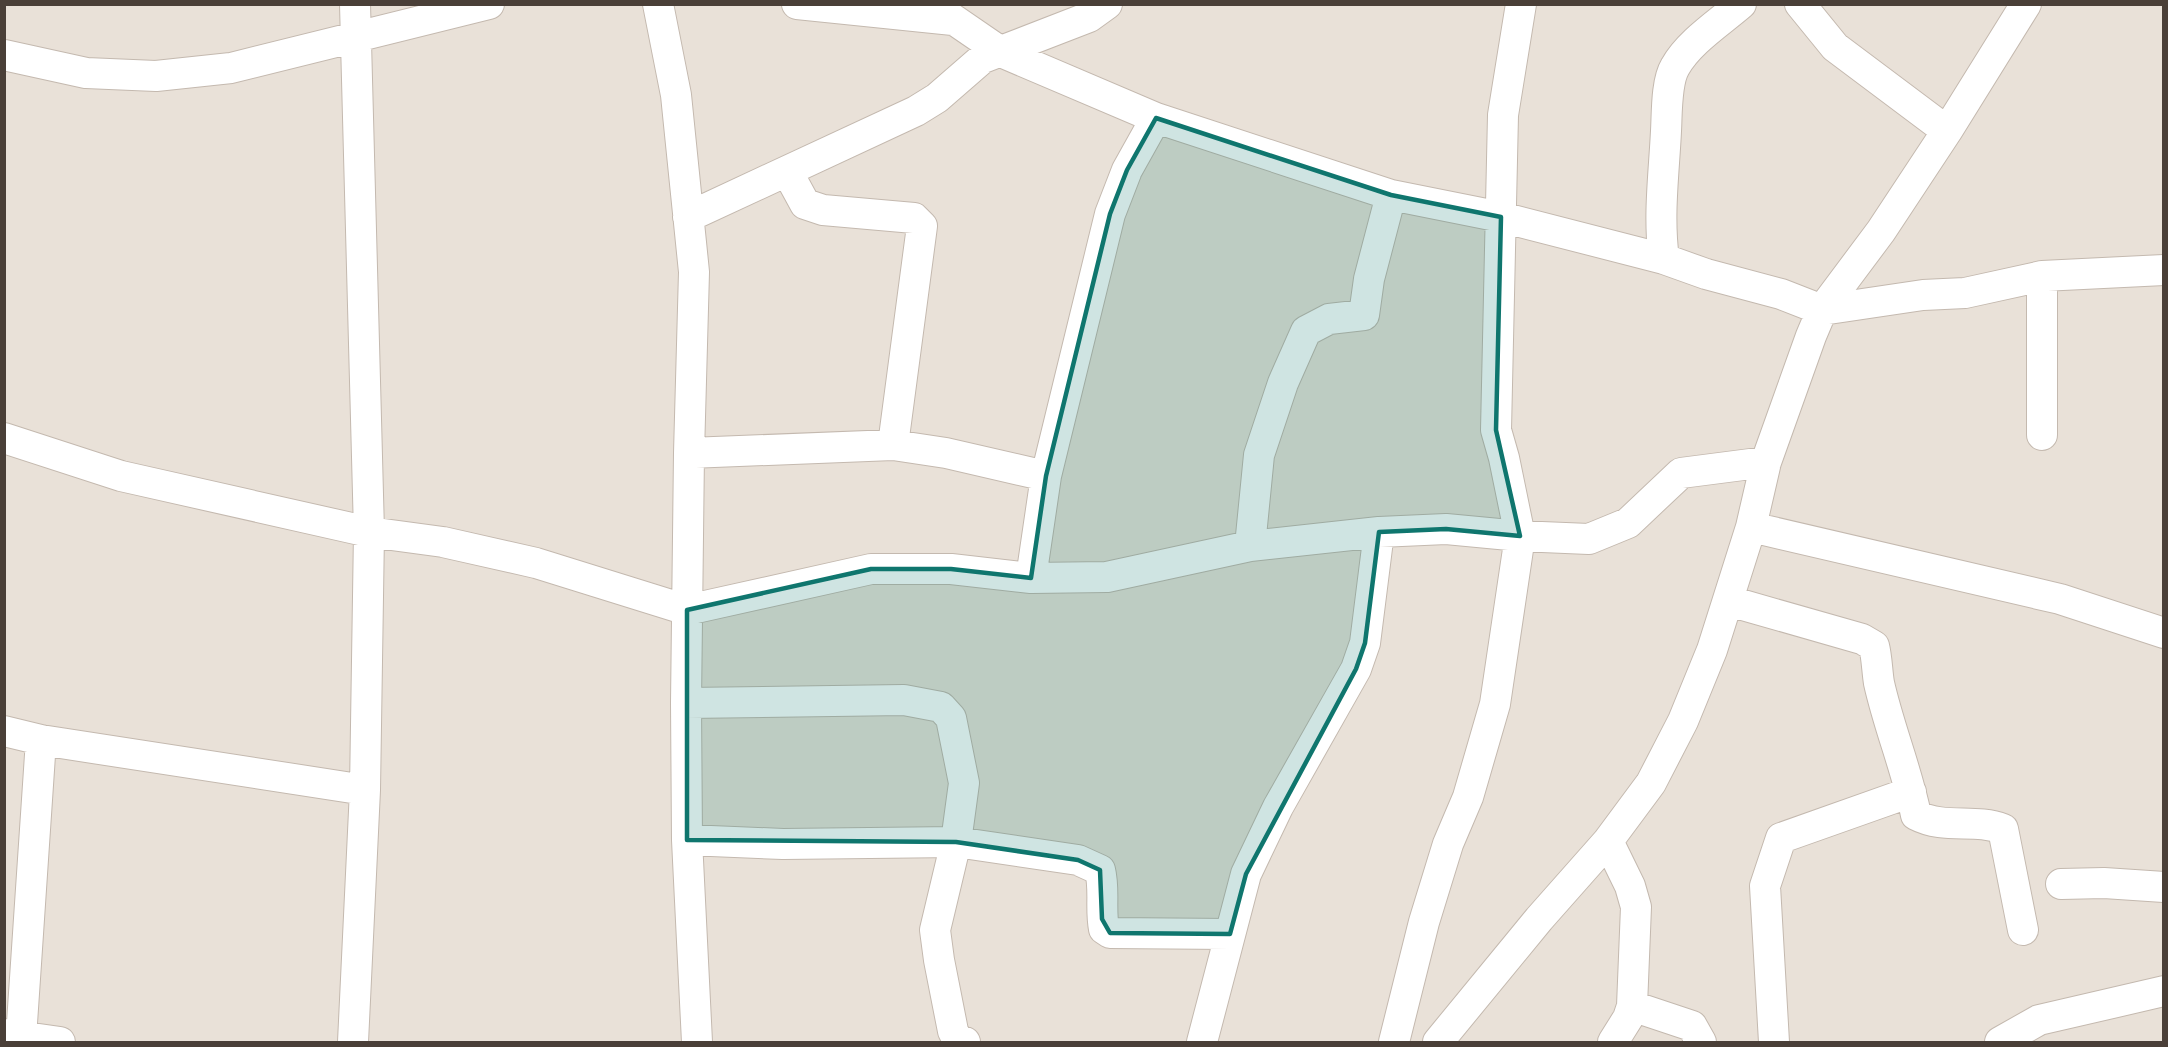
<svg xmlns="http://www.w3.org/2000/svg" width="2168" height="1047" viewBox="0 0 2168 1047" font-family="'Alegreya Sans',sans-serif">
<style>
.residential{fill:#e9e1d8}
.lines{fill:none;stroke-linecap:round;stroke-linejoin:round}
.street-casing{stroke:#c4b9af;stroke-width:32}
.street{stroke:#fff;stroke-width:30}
.marked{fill:#0f766e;fill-opacity:0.2;stroke:#0f766e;stroke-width:4.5;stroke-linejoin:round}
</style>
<rect width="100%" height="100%" fill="#f5f0ea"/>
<!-- residential -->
<path class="residential" d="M5,5h2158v1037h-2158z"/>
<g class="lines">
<defs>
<path id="street" d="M658,4l18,91 18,177 -5,181 -3,250 1,137 10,202
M797,4l156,16
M931,4l70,48 155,66 235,77 110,22 163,42 42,15 75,20 41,16 101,-15 42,-2 77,-17 122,-6
M1800,4l35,43 112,84
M4,55l82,18 70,3 75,-8 258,-64
M787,171l18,33 18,6 91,8 8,8 -29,219
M688,217l228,-106 21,-13 46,-40 106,-41 18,-13
M1664,259c-6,-42 0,-86 2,-128 1,-17 0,-49 9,-64 14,-25 44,-44 66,-63
M2042,276v159
M4,438l117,38 248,56 74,10 93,21 151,47 184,-41h80l80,9 76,-1 143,-31 129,-14 67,-3 74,7 69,3 39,-16 53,-50 85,-11
M689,453l204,-8 53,8 100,23
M1751,527l309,72 104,34
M1250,546l9,-91 24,-72 23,-52 23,-12 35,-4 5,-36 22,-84
M1031,578l15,-102 64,-262 17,-44 29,-52
M1729,601l133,38 12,7c3,12 3,25 5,37 10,45 28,87 37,132 29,15 58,3 87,14l20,101
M686,703l218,-3 37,7 10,11 13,65 -8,59 -21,88 4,30 14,71 4,8 8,3
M4,731l37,9 324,50
M687,840l96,4 173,-2 122,18 22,10c5,20 0,39 4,59l6,4 120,1
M1608,841l22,45 6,21 -4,99 -4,12 -15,24
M2061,884l43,-1 60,4
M1632,1006l60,20 9,16
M4,1034l56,8
M21,1038l20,-298
M353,1042l12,-252 4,-258 -14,-528
M1202,1042l44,-168 32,-67 78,-138 9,-26 14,-111
M1394,1042l30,-120 24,-78 20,-47 27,-93 25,-168 -16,-78 -8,-28 7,-315 18,-111
M1438,1042l101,-123 69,-78 43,-58 32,-62 29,-71 39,-123 15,-65 45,-126 11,-26 59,-79 66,-100 79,-127
M1774,1042l-9,-156 16,-48 130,-46
M2000,1042l39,-22 125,-29"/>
</defs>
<!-- street casing -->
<use href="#street" class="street-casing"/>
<!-- street -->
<use href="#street" class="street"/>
</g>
<!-- marked area -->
<path class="marked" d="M1156,118l235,77 110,22 -5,213 24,106 -74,-7 -67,3 -14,111 -9,26 -110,205 -16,60 -120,-1 -8,-14 -2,-49 -22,-10 -122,-18 -269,-2v-230l184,-41h80l80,9 15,-102 64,-262 17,-44z"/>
<!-- border -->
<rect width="2168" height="1047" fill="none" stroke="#4a3f38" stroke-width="12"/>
</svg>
